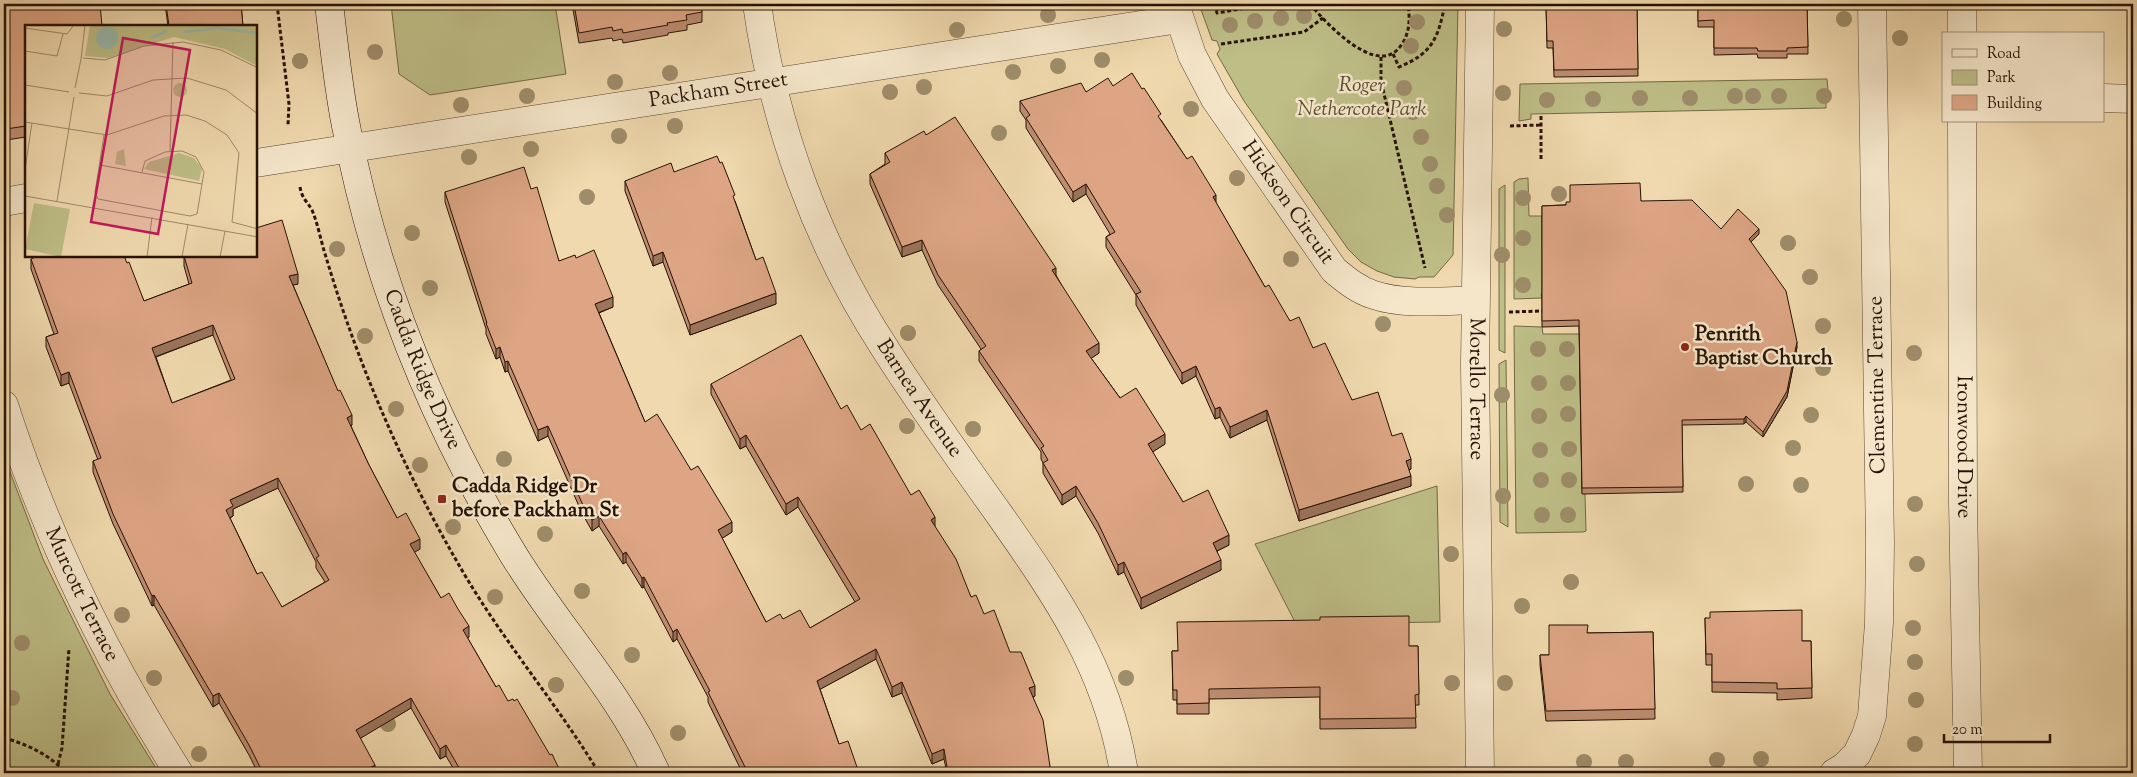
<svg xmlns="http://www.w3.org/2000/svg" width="2137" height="777" viewBox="0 0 2137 777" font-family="'Sorts Mill Goudy',serif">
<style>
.green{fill:#bebe87;stroke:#726846}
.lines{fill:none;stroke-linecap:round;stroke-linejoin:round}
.street-casing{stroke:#58442e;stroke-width:29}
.secondary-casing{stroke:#261204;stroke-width:29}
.path{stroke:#261204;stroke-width:3;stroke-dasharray:4 2.5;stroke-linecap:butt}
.street{stroke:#f5e6ca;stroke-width:28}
.secondary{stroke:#f5e6ca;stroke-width:28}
.tree{fill:#9e8d6a}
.wall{fill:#be8e72;stroke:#261204;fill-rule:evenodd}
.shaded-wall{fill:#9b745c;stroke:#261204}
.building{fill:#dda584;stroke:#261204;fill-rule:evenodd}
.poi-dot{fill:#8f2418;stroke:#f5e6ca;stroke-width:2}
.labels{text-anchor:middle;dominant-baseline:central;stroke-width:5;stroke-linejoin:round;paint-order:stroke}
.park-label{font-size:21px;font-style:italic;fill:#5b4e32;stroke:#f5e6ca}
.street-label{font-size:21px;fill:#261204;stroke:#f5e6ca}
.poi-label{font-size:21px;font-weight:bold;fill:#261204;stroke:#f5e6ca;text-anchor:start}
.inset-river{fill:none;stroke:#9abaad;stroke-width:2.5}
.inset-road{fill:none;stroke:#9f896a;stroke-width:1}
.view{fill:#c2185b;fill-opacity:0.15;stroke:#c2185b;stroke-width:2.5}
.inset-edge{fill:none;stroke:#261204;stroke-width:2.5}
</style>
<rect width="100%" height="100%" fill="#f0d9ae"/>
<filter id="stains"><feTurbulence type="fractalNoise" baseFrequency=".004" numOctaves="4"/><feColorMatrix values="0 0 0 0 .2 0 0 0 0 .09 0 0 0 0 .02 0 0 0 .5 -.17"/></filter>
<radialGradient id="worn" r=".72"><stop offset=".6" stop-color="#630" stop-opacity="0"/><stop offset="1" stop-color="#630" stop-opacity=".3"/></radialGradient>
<!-- green -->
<path class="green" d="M391,4h164l11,70 -136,21 -31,-21z
M1199,4h259l-5,251 -19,22h-15l-4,2 -21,-2 -17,-6 -16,-9 -13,-13 -104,-148 -27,-47 3,-5 -3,-8 -5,-1z
M1827,79l2,22h-3v7l-295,6v5l-12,2 1,-37z
M1528,178l1,38h13l1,78h-2l1,4 -28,1v-117l5,-3z
M1505,185v168l-6,-3v-161z
M1514,326l28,1 1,7h37l2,159 3,1 1,37 -3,1 -67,1z
M1506,360l2,167 -8,-5 -1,-158z
M4,456l39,103 33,67 34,68 49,79h-155z
M1437,486l3,136 -144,2 -41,-80z"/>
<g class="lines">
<defs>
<g id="street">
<path id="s1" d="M757,4c17,121 60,240 127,343 36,57 76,112 115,167 59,84 109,156 125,259"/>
<path id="s2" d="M1175,4l17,51 23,44 119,171c12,10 24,20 40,25 29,10 71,6 101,5"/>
<path id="s3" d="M1480,4l-5,360 5,409"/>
<path d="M1962,4v30"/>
<path d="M2103,98l30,1"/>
<path id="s4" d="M1962,121l1,381 5,271"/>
<path id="s5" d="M256,163l923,-144"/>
<path d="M4,202l22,-4"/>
<path id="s6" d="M4,405c42,130 102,253 175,368"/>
<path d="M1834,773l10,-6 13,-13 9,-19 6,-19 7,-93 1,-79 -8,-540"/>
</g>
<g id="secondary">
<path id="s7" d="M329,4c5,41 9,82 17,122 28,149 86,293 164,423 45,76 110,142 146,224"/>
</g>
</defs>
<!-- street casing -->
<use href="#street" class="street-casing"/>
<!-- secondary casing -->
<use href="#secondary" class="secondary-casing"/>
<!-- path -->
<path class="path" d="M277,4l12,100 -1,21
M1215,4l2,9 52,-9
M1310,4c16,19 69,77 92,40 8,-12 8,-26 6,-40
M1344,4l19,4 15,-4
M1221,44l83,-12 19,-14
M1393,54l6,13c34,-14 39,-29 46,-63
M1381,57v24l44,187
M1541,116v44
M1510,126l31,-1
M300,187c2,12 7,14 12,23 6,14 9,32 14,47 33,111 79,216 137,315 41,70 94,132 136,201
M1509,312l33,-1
M4,738c23,6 46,17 62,35
M58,764l4,-16 7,-100"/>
<!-- street -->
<use href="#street" class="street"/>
<!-- secondary -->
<use href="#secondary" class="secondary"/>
</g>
<!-- trees -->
<g class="tree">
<circle cx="1048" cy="15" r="8"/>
<circle cx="1304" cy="16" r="8"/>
<circle cx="1281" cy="18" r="8"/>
<circle cx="1844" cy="19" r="8"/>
<circle cx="1255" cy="21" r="8"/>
<circle cx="1417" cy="22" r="8"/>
<circle cx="1230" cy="25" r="8"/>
<circle cx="1504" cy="29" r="8"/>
<circle cx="957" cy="30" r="8"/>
<circle cx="1900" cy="38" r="8"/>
<circle cx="1411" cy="46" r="8"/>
<circle cx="375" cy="52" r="8"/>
<circle cx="1102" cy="60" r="8"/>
<circle cx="300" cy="61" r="8"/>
<circle cx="1058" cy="66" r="8"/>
<circle cx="1013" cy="72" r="8"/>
<circle cx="670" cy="73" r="8"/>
<circle cx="615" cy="82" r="8"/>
<circle cx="924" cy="87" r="8"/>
<circle cx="1404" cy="88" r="8"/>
<circle cx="890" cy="92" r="8"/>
<circle cx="1503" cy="93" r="8"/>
<circle cx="527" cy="96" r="8"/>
<circle cx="1735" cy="96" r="8"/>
<circle cx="1753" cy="96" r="8"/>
<circle cx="1779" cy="96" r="8"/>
<circle cx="1824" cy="96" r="8"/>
<circle cx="1640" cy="98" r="8"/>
<circle cx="1690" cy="98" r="8"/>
<circle cx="1593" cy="99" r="8"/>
<circle cx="1547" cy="100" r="8"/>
<circle cx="461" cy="105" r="8"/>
<circle cx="1191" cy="109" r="8"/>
<circle cx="1413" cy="112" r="8"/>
<circle cx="675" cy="126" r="8"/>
<circle cx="999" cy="133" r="8"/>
<circle cx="619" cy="136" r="8"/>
<circle cx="1421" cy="137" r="8"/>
<circle cx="531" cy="149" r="8"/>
<circle cx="469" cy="157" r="8"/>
<circle cx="1430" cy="164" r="8"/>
<circle cx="1237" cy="178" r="8"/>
<circle cx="1437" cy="186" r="8"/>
<circle cx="1559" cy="194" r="8"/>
<circle cx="587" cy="197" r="8"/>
<circle cx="1523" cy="198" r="8"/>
<circle cx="1447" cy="215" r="8"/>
<circle cx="412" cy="233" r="8"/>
<circle cx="1523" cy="238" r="8"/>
<circle cx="1788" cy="243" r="8"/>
<circle cx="337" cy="249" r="8"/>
<circle cx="1502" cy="255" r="8"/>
<circle cx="1291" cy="259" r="8"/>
<circle cx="1810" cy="277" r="8"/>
<circle cx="1523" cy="285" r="8"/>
<circle cx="430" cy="288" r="8"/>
<circle cx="1383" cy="324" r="8"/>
<circle cx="1823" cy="326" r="8"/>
<circle cx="908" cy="333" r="8"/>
<circle cx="365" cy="336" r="8"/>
<circle cx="1538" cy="349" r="8"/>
<circle cx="1567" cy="349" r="8"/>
<circle cx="1914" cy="353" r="8"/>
<circle cx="1823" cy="368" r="8"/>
<circle cx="1539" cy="383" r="8"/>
<circle cx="1568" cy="383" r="8"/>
<circle cx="1502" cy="395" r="8"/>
<circle cx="396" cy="409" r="8"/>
<circle cx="1568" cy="414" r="8"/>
<circle cx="1811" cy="415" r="8"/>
<circle cx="1539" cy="416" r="8"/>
<circle cx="907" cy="426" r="8"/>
<circle cx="973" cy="429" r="8"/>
<circle cx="1793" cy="448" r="8"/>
<circle cx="1569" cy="449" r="8"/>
<circle cx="1540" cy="450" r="8"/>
<circle cx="504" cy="459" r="8"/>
<circle cx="420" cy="465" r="8"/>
<circle cx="1541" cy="480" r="8"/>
<circle cx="1569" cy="480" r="8"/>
<circle cx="1746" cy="484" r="8"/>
<circle cx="1801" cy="485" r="8"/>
<circle cx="1503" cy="496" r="8"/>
<circle cx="1915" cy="504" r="8"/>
<circle cx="1542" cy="515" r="8"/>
<circle cx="1568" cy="515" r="8"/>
<circle cx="453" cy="527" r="8"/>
<circle cx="545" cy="534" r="8"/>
<circle cx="1451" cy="554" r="8"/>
<circle cx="1917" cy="564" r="8"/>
<circle cx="1571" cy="582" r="8"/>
<circle cx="582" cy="591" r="8"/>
<circle cx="495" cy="597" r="8"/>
<circle cx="1522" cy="606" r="8"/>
<circle cx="122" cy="615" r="8"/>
<circle cx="1913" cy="628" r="8"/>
<circle cx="22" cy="643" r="8"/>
<circle cx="632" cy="655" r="8"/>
<circle cx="1915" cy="662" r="8"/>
<circle cx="154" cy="678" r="8"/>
<circle cx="1126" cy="678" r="8"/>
<circle cx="1452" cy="683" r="8"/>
<circle cx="1505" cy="683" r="8"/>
<circle cx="556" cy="685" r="8"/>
<circle cx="12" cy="698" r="8"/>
<circle cx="1916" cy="700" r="8"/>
<circle cx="388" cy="724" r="8"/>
<circle cx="678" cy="733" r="8"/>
<circle cx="1915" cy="744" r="8"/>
<circle cx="199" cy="754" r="8"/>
<circle cx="1761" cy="759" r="8"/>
<circle cx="1717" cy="760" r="8"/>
<circle cx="1584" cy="762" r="8"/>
<circle cx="1626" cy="762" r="8"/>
</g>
<!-- wall -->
<path class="wall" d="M4,4l22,22v111l-20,3 -2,-16z
M165,4h76l2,22h-75z
M572,4h130v1h-1l1,7v10l-15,3v5l-19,3v2l-45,8 -1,-4 -9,2 -1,-3 -33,5z
M1546,4h91l1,72 -84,1 -1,-29h-6z
M1698,4h109l1,50h-21v4h-29l-1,-4 -43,1v-28h-16z
M1113,86l48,34 55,83 49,84 25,34 23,27 39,52 40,36 19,33 -2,1 2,16 -112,35 -32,-101 -37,18 -10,-21 -5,2 -19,-43 -14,8 -46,-79v-10l-30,-48v-10l4,-3 -24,-40 -13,8 -47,-74v-8l-6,-9v-10l66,-9z
M926,135l130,140 43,78 -8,5 29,40 45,46 -13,8 31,50 46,43 -12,6 4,19 -80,39 -17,-37 -6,3 -20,-42 -22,-37 -14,9 -19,-32v-10l-2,-4v-7l-62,-91v-10l2,-2 -43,-64 -16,-35 -20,7 -32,-73v-10l15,-10v-11z
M674,172l61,29 21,59 20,44 -86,31 -27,-73 -10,4 -28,-75v-10z
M531,189l28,72 17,-3 37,49 -14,6 46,109 46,48 41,62 -10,6 44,84 17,-3 27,9 45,-26 -57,-95 -12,8 -40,-69 -6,3 -29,-55v-10l130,25 20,21 74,97 36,70 39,55 25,44 -2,1 18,76h-104l-3,-14 -12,5 -30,-71 -10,4 -16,-38 -56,30 19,55 20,29h-119v-5l-32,-66v-5l-31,-58 -4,3 -29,-55 -2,1 -16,-26 -3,2 -24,-38 -7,5 -10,-18 -34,-77 -10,5 -30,-70 -3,1 -5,-15 -4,2 -10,-25v-5l-41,-127v-10z
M1641,201l80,28 38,5 -8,8 46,105 -10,50 -24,40 -17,-15 -2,2 -62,1 1,67 -101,2 -3,-168 -37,1v-121z
M184,256l114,28 -5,1 59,140 -1,1 18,39 28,53 23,31 -6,3 27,46 28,39h-2l29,50 12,14 53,72h-105l-10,-17 -6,3 -29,-51 -51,30 15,35h-117l-9,-18 -30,-52 -6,4 -59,-102 -2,1 -39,-82 -20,-52v-11l5,-1 -29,-77 -8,3 -15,-39v-10l8,-3 -23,-65v-10l96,4 17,38 45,-17 -5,-18zM213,335l18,45 -59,23 -16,-46zM278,488l38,74v6l9,14 -43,25 -25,-33 -27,-56 3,-2v-7z
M1705,618l97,23h9l1,57 -35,2v-7l-65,-1v-27h-6z
M1653,632l2,87 -109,2 -6,-56v-10h9l39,-22z
M1418,646l1,59h-4l1,23 -96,1v-32l-111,2v15h-32v-14h-4l-1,-49z"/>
<!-- shaded-wall -->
<path class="shaded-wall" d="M1086,184v10l-13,8v-10z
M1216,195v10l-3,-8z
M1759,229v5l-10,10v-5z
M922,240v10l-20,7v-10z
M663,252v10l-10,4v-10z
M1056,268v10l-4,-8z
M298,274v10l-9,2v-10z
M776,293v11l-86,31v-10z
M613,297v10l-18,7v-10z
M213,325v10l-61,23v-10z
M1797,342v5l-10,50 -24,40v-5z
M1099,343v10l-13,9v-11z
M500,347v10l-4,2v-10z
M508,361v10l-3,1v-10z
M1196,366v10l-14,8v-11z
M69,372v11l-8,3v-11z
M1220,407v10l-5,2v-10z
M1267,410v10l-37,18v-11z
M352,415v10l-5,3v-10z
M1746,416v6l-2,2v-5z
M548,426v10l-10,5v-11z
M1165,434v10l-17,11v-11z
M746,435v11l-6,3v-10z
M1411,459v10l-5,2v-10z
M1411,476v10l-112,35v-11z
M278,478v10l-45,21v7l-7,4v-10l4,-10z
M1076,486v10l-14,9v-10z
M798,497v10l-12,8v-11z
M599,516v10l-7,5v-11z
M935,517v10l-4,-7z
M732,522v10l-14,9v-11z
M1229,535v10l-16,8v-10z
M420,539v10l-10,6v-11z
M626,552v10l-3,2v-10z
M1221,560v10l-80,39v-11z
M1124,562v10l-6,3v-10z
M644,577v10l-2,1v-10z
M154,595v10l-2,1v-10z
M469,626v11l-6,3v-10z
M677,629v10l-4,3v-10z
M876,649v10l-59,32v-10z
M902,682v11l-10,4v-10z
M1035,686v10l-6,2v-10z
M219,693v10l-6,4v-11z
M411,698v10l-55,33v-11z
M446,745v11l-6,3v-10z
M944,749v10l-12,5v-10z
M375,765v8h-15z"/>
<!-- building -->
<path class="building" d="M4,4h96l2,22h-76v100l-20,3 -2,-15z
M166,4h75l2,22h-74z
M574,4h127l1,8 -16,3 1,5 -20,3 1,2 -45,8 -1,-4 -9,2 -1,-4 -33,6z
M1546,4h91l1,65 -84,1 -1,-29h-6z
M1698,4h109l1,43 -21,1v3h-29l-1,-3h-43v-28l-16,1z
M1132,73l10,16 2,-1 17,26 -3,2 29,43 5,-3 24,39 -3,2 52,90 4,-2 21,36 9,-4 14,31 12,-5 27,57 26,-8 14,44 10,-3 9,26 -5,2 5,15 -112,34 -32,-100 -37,17 -10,-20 -5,2 -19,-43 -14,7 -46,-79 5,-2 -35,-55 9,-5 -29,-48 -13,8 -47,-74 4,-3 -10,-14 61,-18 5,9 22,-14 5,8z
M955,117l101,151 -4,2 47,73 -13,8 34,47 16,-10 29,46 -17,10 35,58 25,-12 21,45 -16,8 8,17 -80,38 -17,-36 -6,3 -20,-42 -22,-37 -14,9 -19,-32 5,-3 -7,-12 3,-2 -65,-95 7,-5 -48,-71 -16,-35 -20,7 -32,-73 20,-12 -5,-9 39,-22 2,4z
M717,156l3,7 2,-1 13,33 -2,1 23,64 7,-3 13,36 -86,32 -27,-73 -10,4 -28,-75 46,-18 3,9z
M524,167l7,22 6,-2 22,74 16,-6 1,3 18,-8 19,47 -18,7 50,118 12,-8 34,56 7,-4 34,56 -14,8 48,92 14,-8 3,5 17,-9 10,18 50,-29 -62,-102 -12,7 -40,-69 -6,4 -29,-55 90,-49 40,74 6,-4 14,25 9,-6 41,71 8,-5 16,27 -4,3 25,39 15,38 5,-2 8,19 10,-4 16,42h11l14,34 -6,2 14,32 8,53h-103l-4,-24 -12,5 -30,-72 -10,5 -16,-38 -59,32 22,63 9,-3 11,32h-118l-1,-4 5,-2 -37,-75 2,-1 -33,-62 -4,3 -29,-55 -2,1 -16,-26 -3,2 -24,-38 -7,4 -10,-17 -34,-77 -10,4 -30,-69 -3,1 -5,-15 -4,2 -10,-26h1l-42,-131z
M1640,183l1,18 51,-1 29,29 17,-20 21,20 -10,10 37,52 11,51 -10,49 -24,41 -17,-16 -2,3 -62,1 1,67 -101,1 -3,-168 -37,1v-115l24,-1v-3h4v-17z
M282,220l16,54 -9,2 49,115 2,-1 12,25 -5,3 22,47 28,53 9,-5 14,26 -10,5 31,54 8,-5 9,16 11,17 -6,4 33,57 3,-2 9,16 5,-2 1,2 3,-2 33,56 2,-1 9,19h-99l-16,-28 -6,4 -29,-51 -55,32 19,35 -15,8h-97l-14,-28 -30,-52 -6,3 -59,-101 -2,1 -39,-82 -20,-53 8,-3 -32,-86 -8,3 -15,-38 12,-4 -27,-74 6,-3h87l3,7 2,-1 15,39 48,-18 -8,-27h72v-28zM213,325l22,54 -63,24 -20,-55zM278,478l41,78 -3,2 13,22 -47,27 -20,-35 -5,2 -31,-64 7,-4 -3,-6z
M1802,610v31h9l1,47 -35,1v-6l-65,-1v-28h-6l-1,-36h5v-6z
M1409,616v30h9l1,48 -4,1 1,23 -96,1v-32l-111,2v14l-32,1v-14h-4l-1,-39h6l-1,-29 143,-2v-3z
M1549,625h39l-1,8 66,-1 2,77 -109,2 -6,-56h9z"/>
<!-- markers -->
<g class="poi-dot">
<circle cx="1685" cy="347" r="5"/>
<rect x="437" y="494" width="10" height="10" rx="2.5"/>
</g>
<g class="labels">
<!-- park labels -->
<g class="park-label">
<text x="1362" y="86">Roger<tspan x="1362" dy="24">Nethercote Park</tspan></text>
</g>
<!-- street labels -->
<g class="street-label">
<text stroke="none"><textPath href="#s5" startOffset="468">Packham Street</textPath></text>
<text stroke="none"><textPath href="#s2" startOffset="230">Hickson Circuit</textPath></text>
<text stroke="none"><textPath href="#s7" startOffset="379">Cadda Ridge Drive</textPath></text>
<text transform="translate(1878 385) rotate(-91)">Clementine Terrace</text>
<text stroke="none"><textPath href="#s3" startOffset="385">Morello Terrace</textPath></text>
<text stroke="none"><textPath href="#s1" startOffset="431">Barnea Avenue</textPath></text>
<text stroke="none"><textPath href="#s4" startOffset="326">Ironwood Drive</textPath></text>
<text stroke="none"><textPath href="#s6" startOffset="205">Murcott Terrace</textPath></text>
</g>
<!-- poi labels -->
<g class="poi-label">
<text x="1695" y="335">Penrith<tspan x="1695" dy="24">Baptist Church</tspan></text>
<text x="452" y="487">Cadda Ridge Dr<tspan x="452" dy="24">before Packham St</tspan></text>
</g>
</g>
<!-- overview -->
<g transform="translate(25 25)">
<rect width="232" height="232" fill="#f0d9ae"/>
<path d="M65,0h167v41l-32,-17 -51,-12 -66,21 -23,-2zM148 65a7 7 0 1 1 14 0a7 7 0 1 1-14 0ZM99,124l2,17 -11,-2 2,-12zM154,128l15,5 8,11 -3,12 -55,-12 5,-7zM9,178l36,6 -9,48 -36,-8z" fill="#bebe87"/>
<path d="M71 13a11 11 0 1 1 22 0a11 11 0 1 1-22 0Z" fill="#9abaad"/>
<path class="inset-river" d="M159,7l32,-4 42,5M126,13l16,-7"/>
<path class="inset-road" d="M0,3l42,6 7,-9M0,26l32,5 6,-22M58,33l22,2 39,-14 39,-4 38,8 37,18M56,34l4,-34M0,60l44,7M50,63l6,-29M54,68l28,3 46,-16 34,-2 39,12 32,24M0,97l82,13 57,-19 22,-1 19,6 22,14 12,18 -7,69 26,7M79,110l-9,57 3,7 92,17 7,-2 7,-42 -8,-15 -14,-6 -17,1 -20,9 -3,11M145,126l3,-109M75,140l102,19M0,144l7,-46M0,171l233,41M32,176l17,-104M122,232l5,-40M157,232l6,-33M195,232l5,-26"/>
<path class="view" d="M98,13l67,12 -32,184 -67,-12z"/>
<rect width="232" height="232" class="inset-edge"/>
</g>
<!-- margin -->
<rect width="2137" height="777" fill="none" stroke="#f0d9ae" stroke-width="20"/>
<rect x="5" y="5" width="2127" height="767" fill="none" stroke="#261204" stroke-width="2.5"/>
<rect x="10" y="10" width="2117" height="757" fill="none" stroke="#261204"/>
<!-- legend -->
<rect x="1942" y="32" width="162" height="90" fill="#f5e6ca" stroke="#a2917b"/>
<rect x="1952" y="49" width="25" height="8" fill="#f5e6ca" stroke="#a2917b"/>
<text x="1987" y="58" font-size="15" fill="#261204">Road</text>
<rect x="1952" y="70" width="25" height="15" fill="#bebe87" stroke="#a2917b"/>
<text x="1987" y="82" font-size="15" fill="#261204">Park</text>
<rect x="1952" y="95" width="25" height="15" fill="#dda584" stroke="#a2917b"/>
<text x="1987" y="108" font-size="15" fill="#261204">Building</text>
<!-- scale -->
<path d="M1944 734v8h106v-8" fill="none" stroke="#261204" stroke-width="2.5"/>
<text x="1952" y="734" font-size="15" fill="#261204" stroke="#f5e6ca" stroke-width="4" paint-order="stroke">20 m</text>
<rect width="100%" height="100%" filter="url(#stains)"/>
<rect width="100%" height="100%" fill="url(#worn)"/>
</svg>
